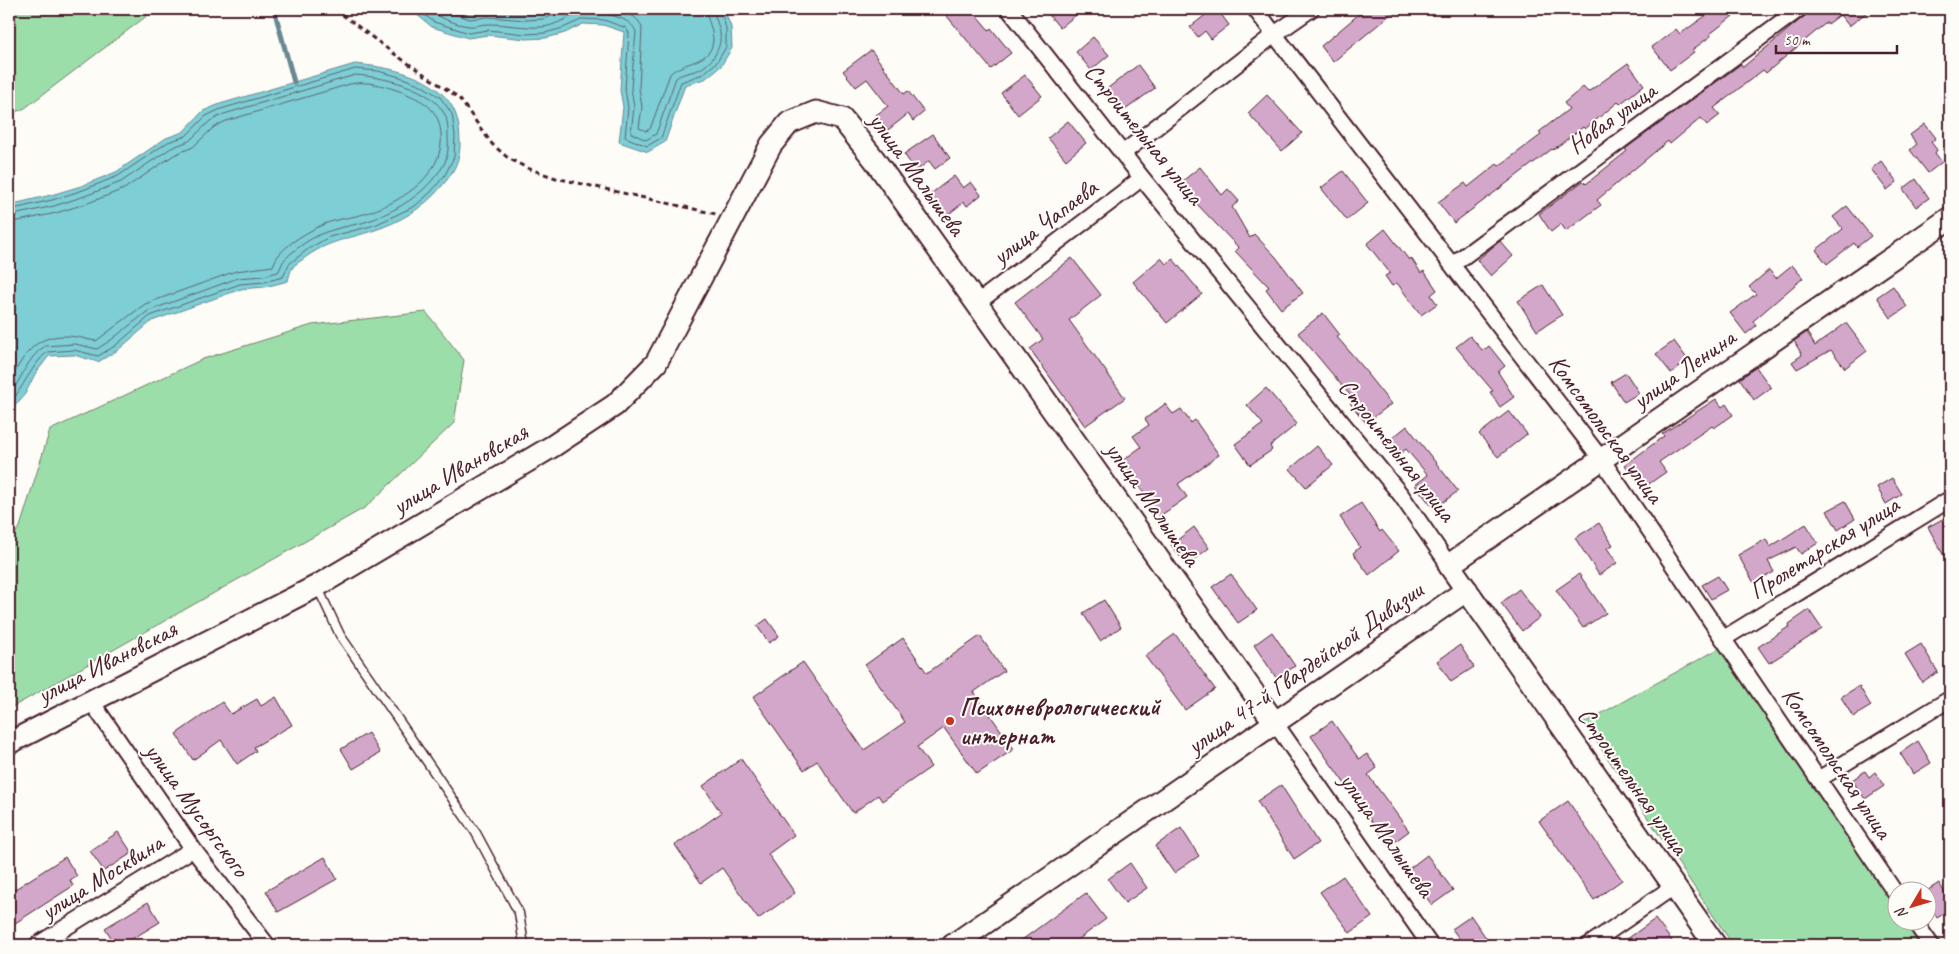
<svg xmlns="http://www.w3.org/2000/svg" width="1959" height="954" viewBox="0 0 1959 954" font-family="Caveat,sans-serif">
<rect width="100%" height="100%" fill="#fdfcf7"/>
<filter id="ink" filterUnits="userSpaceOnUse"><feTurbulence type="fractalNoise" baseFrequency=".02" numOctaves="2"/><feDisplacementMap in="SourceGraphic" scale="10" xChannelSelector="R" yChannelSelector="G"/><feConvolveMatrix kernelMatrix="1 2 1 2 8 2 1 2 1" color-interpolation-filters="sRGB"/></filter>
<g filter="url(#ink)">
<path fill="#9cdea9" stroke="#737e6a" d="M9,9H156L25,108L9,115Z
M426,312L464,360L454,423L366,507L9,709V542L20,527L50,430L203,359L312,325Z
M1720,648L1896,907V922H1906L1922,945H1733L1584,723Z"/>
<path fill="#7dced5" stroke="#698891" d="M410,9H724L731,27L732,48L721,66L705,79L685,85L665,142L648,152L619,142L623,107L620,90L624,32L603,25L583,24L565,33L546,38L526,39L488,35L468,38L432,27Z
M355,64C387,67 430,74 450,103C459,116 460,131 460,147C459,163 452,175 441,187C425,207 400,222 375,230C346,240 328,240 302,260C299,262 295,264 293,267C290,271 289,277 288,281L265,287L241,289L152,321L118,350L98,362L74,355L49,356L35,374L25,394L9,413V205L51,195L81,186L116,172L166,138L183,132L203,111L220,104Z"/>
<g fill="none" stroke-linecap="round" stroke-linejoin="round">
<path stroke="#5e656f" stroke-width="1" d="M417,9L434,22L469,33L488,30L526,34L545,33L563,28L583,19L604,20L626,28L629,33L625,89L628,108L625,137L647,146L661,138L681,82L703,74L717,62L726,47V28L720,9
M427,9C436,16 456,25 469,26C475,27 482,24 488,24C506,24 523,28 542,27C556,26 568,16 582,13C596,11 632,16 636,32L631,88L634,107L631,133L646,140L656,134L676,78C682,73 690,73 698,70C714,63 724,44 719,28C717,21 714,16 714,9
M439,9L470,19L488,17L527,20L543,19L572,9
M614,9C626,13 638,15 642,28L639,88L642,107L639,128L646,131L650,129L670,74C682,61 712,64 713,40C713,29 707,20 706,9
M9,210L52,200L83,190L118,176L168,142L186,136L206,116L221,109L355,69L378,71L400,77L421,85L440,97L452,114L455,135L454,157L445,175L431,192L415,206L375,225L329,237L308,249L289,264L283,277L264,282L240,284L150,316L115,346L98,356L74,350L47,352C31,366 23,388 9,405
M9,216L54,206L85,196L121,182L171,148L189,141L210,121L224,114L355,75C383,77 432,87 445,115C448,121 448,131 448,138C449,151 447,163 438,173C421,196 400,208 374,219C359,225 342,226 326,232C312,237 296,248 285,259C282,262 281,268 278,272L263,276L238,278L148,311L111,340L97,349L75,344L45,346C27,357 22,380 9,395
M9,223L56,213L88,203L124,189L174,155L193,147L214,127L226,121L350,84C366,80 386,86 402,92C424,101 438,108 441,133C445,174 404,200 370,212C354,218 337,218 322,225C307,232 288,243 278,256C276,259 274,263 273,266L236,271L145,304L96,341C89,340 83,338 77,337C37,331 25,352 9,383"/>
<path stroke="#698891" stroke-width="5" d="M274,9L294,82"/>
</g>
<path fill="#d3a7ca" stroke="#4a1f2b" d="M941,9H971L989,30L991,28L1011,53L991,69Z
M1044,9H1083L1060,28Z
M1213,9H1217L1229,25L1211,39L1205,31L1198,37L1190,27Z
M1365,9H1397L1333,62L1321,46Z
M1715,9H1742L1710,34L1711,36L1692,50L1694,52L1670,70L1652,47L1676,29L1680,34Z
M1813,9H1871L1849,26L1840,15L1828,24L1827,22L1766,73L1763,70L1714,108L1720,115L1707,125L1701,118L1670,144L1668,141L1597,200L1601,205L1566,231L1561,224L1551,232L1539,214L1583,181L1586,184L1627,151L1625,149L1741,64L1743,67Z
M1093,37L1109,55L1091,70L1076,52Z
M871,50L904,94L908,91L924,112L913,121L908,114L888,130L876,115L888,106L867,79L856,87L843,71Z
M1628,63L1644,85L1620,104L1618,102L1585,129L1583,127L1553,150L1552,149L1454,223L1438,202L1465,183L1468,187L1497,164L1499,166L1541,135L1539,132L1569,109L1564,103L1583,87L1588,92Z
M1138,65L1155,88L1125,110L1108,88Z
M1025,75L1042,96L1018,115L1001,93Z
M1267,95L1302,133L1282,151L1248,113Z
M1068,121L1086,143L1066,160L1048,138Z
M1925,124L1936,138L1931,142L1937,150L1935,153L1942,162L1928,173L1910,150L1917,144L1910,135Z
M933,134L950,158L935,169L929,161L916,171L904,154Z
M1881,161L1897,182L1887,190L1871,169Z
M1200,167L1222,195L1228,189L1239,201L1232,207L1250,238L1254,234L1276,257L1303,293L1281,309L1266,289L1269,287L1235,251L1239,248L1195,202L1180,183Z
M1343,171L1368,203L1347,220L1321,188Z
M954,176L963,188L971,182L981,195L967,206L964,202L945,217L928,196Z
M1916,179L1929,198L1916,207L1903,189Z
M1847,206L1871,236L1857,247L1854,243L1827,264L1816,250L1843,229L1833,217Z
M1385,229L1409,260L1411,258L1421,273L1424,271L1437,290L1431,295L1437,304L1421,315L1397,283L1392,286L1385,276L1390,273L1367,244Z
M1500,241L1513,256L1491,276L1477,260Z
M1072,258L1101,295L1069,320L1125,398L1085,426L1030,349L1043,339L1015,302Z
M1161,258L1166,264L1173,259L1202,294L1167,323L1133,282Z
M1792,265L1803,278L1753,321L1756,326L1746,334L1730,313L1756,294L1749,287L1769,270L1776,278Z
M1543,285L1562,315L1537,331L1518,301Z
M1893,286L1907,307L1891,318L1877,297Z
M1323,313L1340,335L1337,337L1368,373L1367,374L1391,404L1366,423L1350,403L1354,400L1298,333Z
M1846,323L1867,351L1845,368L1831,350L1797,369L1792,362L1802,355L1794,341L1807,332L1815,346Z
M1470,336L1483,351L1489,346L1505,366L1498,372L1514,397L1500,407L1490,392L1493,391L1456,347Z
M1674,341L1688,360L1671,373L1656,354Z
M1756,367L1771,388L1754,400L1740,379Z
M1626,373L1639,393L1624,402L1611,382Z
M1266,388L1297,424L1270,446L1272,450L1250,465L1235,444L1263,424L1247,405Z
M1716,399L1722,407L1726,404L1733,415L1714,428L1712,426L1659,462L1666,472L1643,488L1625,465L1664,436L1662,434Z
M1165,404L1173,414L1181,409L1191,423L1195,420L1219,455L1178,484L1187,497L1160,516L1122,461L1141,447L1133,436L1149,425L1145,419Z
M1509,411L1527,434L1498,457L1479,434Z
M1407,426L1458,491L1434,509L1415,485L1428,475L1406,449L1396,457L1385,444Z
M1317,446L1333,465L1306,487L1290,469Z
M1892,478L1902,494L1886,504L1877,487Z
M1845,501L1855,519L1838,530L1827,511Z
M1361,503L1380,532L1382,530L1399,551L1369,575L1353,553L1360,547L1340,517Z
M1946,517L1950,525V567L1928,527Z
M1599,523L1613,545L1607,548L1617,563L1599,575L1575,538Z
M1806,524L1818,543L1801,554L1796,547L1768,561L1774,572L1754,583L1738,555L1766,539L1770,547Z
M1194,527L1209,548L1187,565L1171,545Z
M1231,574L1257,610L1238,623L1212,587Z
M1579,574L1606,613L1583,628L1556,590Z
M1718,576L1727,590L1711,599L1702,585Z
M1519,589L1540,617L1522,631L1501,603Z
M1104,600L1121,627L1100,641L1083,613Z
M1809,610L1822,629L1769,663L1758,647L1790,626L1789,624Z
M767,619L779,636L769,643L757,626Z
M1272,632L1295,666L1277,679L1254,645Z
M1175,634L1215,689L1185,710L1145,656Z
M980,636L1004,671L974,692L1014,749L977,774L944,728L917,747L931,767L882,801L878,795L853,813L817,761L804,770L753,697L803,662L864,750L905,722L865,665L903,638L927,673Z
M1921,644L1938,672L1922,682L1905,654Z
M1460,645L1474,667L1451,682L1437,661Z
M1859,686L1871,706L1853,717L1841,697Z
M276,697L292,725L254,747L256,751L237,764L221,740L193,760L176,734L222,702L231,714L257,699L261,706Z
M1332,721L1359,759L1367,754L1377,768L1368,775L1409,831L1389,846L1311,736Z
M368,733L380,753L353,769L341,749Z
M1918,741L1931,763L1913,774L1900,753Z
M741,759L794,835L768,854L795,893L758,919L722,868L701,883L675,845L721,813L703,786Z
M1865,771L1869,777L1875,772L1884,786L1865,799L1852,780Z
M1281,785L1318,843L1294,859L1257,801Z
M1568,801L1622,880L1594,900L1539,821Z
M1181,828L1199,856L1174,873L1155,846Z
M118,832L132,853L104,871L90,851Z
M1427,855L1453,890L1432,905L1406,871Z
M65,857L77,876L70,880L73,886L9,927V893Z
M325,857L337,879L278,912L266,891Z
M1130,863L1147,888L1125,903L1108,879Z
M1343,876L1372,917L1350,933L1320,892Z
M1939,883L1950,901V910L1937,918L1926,900L1925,892Z
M1086,893L1106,919L1071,945H1015Z
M148,902L160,922L122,945H116L105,928Z
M1471,916L1491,945H1464L1452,929Z
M1655,919L1675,945H1619Z"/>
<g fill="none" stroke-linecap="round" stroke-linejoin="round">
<g stroke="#4a1f2b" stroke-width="11">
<path id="lane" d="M318,588L340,635L476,833L519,913L524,945"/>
</g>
<g stroke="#4a1f2b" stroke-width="19">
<path id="street" d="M1009,9L1142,178L1401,495L1449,565
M1255,9L1602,460L1896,894
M1123,153L1275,34L1311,9
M1452,265L1799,9
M977,303L1142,178
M1723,639L1950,499
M91,701L193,849L267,945
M1275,723L1430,945
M1819,779L1950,699
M1915,922L1931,945
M37,945L193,849
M1589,945L1673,887"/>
</g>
<g stroke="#4a1f2b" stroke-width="25">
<path id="secondary" d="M9,743L317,586L553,446L615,405L656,363L771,145L789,123L816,112L842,119L874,159L1275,723
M953,945L1467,590
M1715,945L1449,565L1950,218"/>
</g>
<path stroke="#4a1f2b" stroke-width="3" stroke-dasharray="5 4" stroke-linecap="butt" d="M335,9L393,53L459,98L492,144L508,158L527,168L556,178L716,214"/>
<use href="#lane" stroke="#fdfcf7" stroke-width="8"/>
<use href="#street" stroke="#fdfcf7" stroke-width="15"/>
<use href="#secondary" stroke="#fdfcf7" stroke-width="21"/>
</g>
</g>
<circle fill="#c8321e" stroke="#fdfcf7" stroke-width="2" cx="950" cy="721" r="5"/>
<g text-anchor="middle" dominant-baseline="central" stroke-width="4" stroke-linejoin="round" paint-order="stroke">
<g font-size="25" fill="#4a1f2b" stroke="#fdfcf7">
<text transform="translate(1612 118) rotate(-36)">Новая улица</text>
<text transform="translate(1144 134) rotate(51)">Строительная улица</text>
<text transform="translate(917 174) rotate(54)">улица Малышева</text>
<text transform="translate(1045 222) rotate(-37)">улица Чапаева</text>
<text transform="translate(1684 369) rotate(-35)">улица Ленина</text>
<text transform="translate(1606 429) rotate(54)">Комсомольская улица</text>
<text transform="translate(1397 450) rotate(52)">Строительная улица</text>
<text transform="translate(460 469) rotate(-31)">улица Ивановская</text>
<text transform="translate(1153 504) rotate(55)">улица Малышева</text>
<text transform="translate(1824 548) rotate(-32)">Пролетарская улица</text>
<text transform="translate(107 662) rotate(-27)">улица Ивановская</text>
<text transform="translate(1305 668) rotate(-35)">улица 47-й Гвардейской Дивизии</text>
<text transform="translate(1837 763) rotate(56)">Комсомольская улица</text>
<text transform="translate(1633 781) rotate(55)">Строительная улица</text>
<text transform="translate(197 810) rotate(54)">улица Мусоргского</text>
<text transform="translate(1387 835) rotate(55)">улица Малышева</text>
<text transform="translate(102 877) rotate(-32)">улица Москвина</text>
</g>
<g font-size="25" font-weight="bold" fill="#4a1f2b" stroke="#fdfcf7" text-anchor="start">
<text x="960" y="707">Психоневрологический<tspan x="960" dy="29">интернат</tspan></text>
</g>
</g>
<rect width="1959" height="954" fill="none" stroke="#fdfcf7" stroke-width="30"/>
<rect x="15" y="15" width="1929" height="924" fill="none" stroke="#4a1f2b" stroke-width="2" filter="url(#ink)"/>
<g transform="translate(1912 906) rotate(232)"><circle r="24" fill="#fdfcf7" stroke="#b5a4a5"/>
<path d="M0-4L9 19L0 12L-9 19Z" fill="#c8321e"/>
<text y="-8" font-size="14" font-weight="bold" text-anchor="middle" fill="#4a1f2b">N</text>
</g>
<path d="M1776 45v8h121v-8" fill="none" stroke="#4a1f2b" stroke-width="2.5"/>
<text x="1784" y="45" font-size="15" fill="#4a1f2b" stroke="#fdfcf7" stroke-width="4" paint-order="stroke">50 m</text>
</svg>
